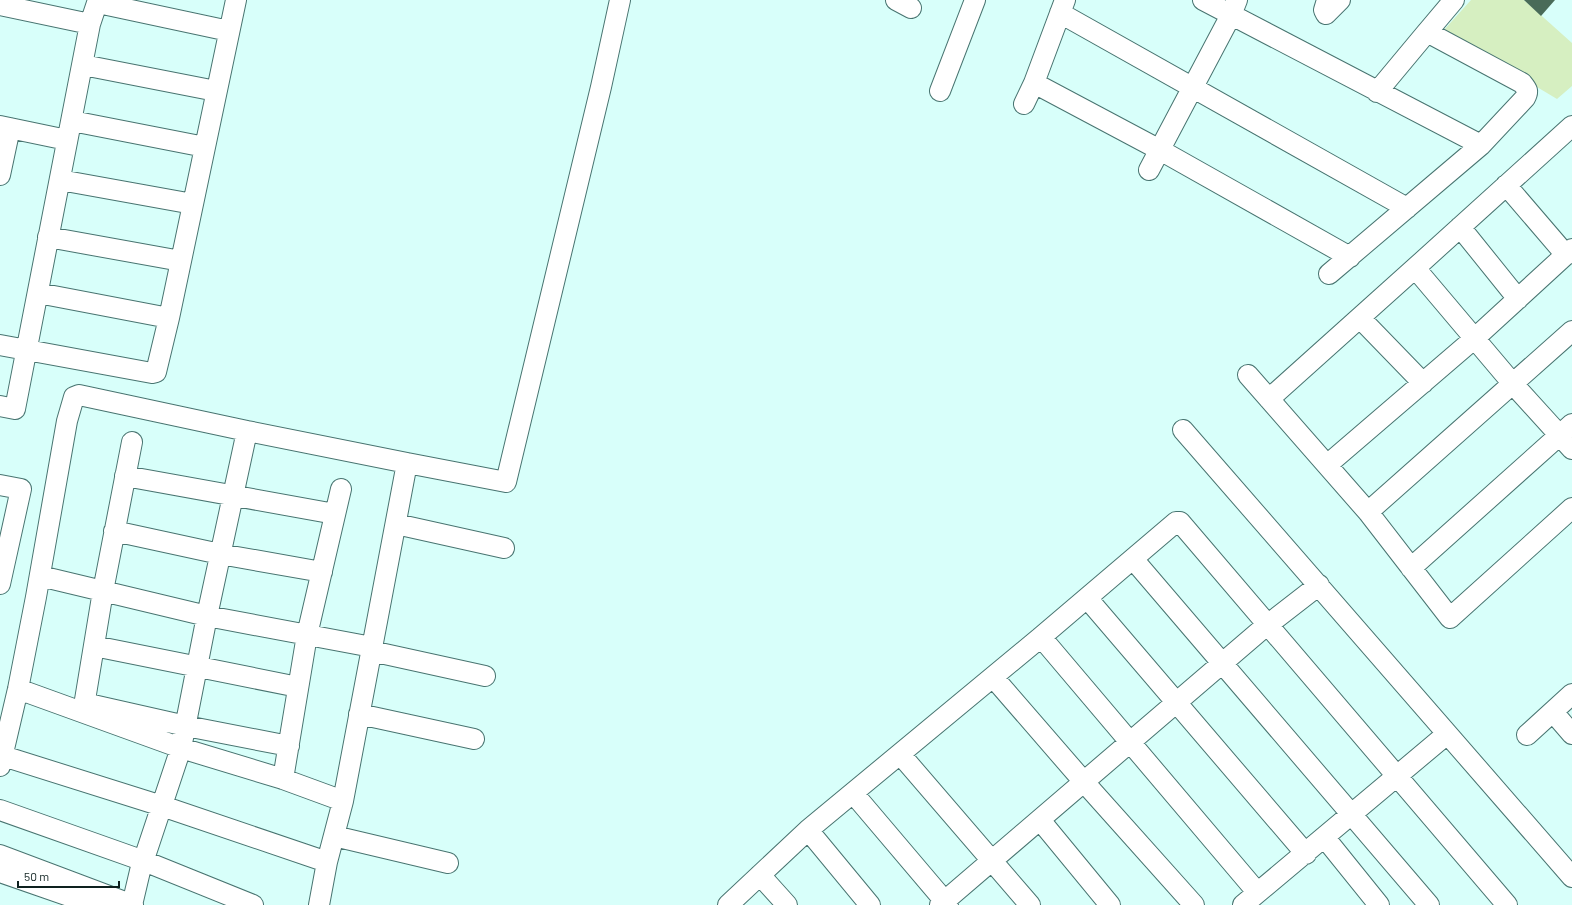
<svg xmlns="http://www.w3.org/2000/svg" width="1572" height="905" viewBox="0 0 1572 905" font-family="Barlow,sans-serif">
<rect width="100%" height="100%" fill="#d8fffa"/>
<path fill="#d6efc1" d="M1471,0H1524L1572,43V86L1557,99L1443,31Z"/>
<path fill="#496b58" d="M1524,0H1555L1541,16Z"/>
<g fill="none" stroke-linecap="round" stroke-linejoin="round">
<g stroke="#487470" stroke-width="22">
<path id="minor" d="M896,0L911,8
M1203,0L1481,145
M1327,0L1324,10L1326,14L1340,0
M98,3L229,31
M0,5L90,24
M1060,13L1407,208
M83,65L216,91
M1034,83L1160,150L1350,257
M940,91L975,0
M1377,92L1427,32
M1024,104L1034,83L1065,0
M72,121L205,147
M0,126L67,140
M1572,126L1415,268L1513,384L1572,449
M1149,170L1231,15L1237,0
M0,175L10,128
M60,180L193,204
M1506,185L1566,255
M1460,227L1518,299
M48,237L181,261
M1329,274L1481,145L1525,98C1529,91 1527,89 1522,83L1427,32L1454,0
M38,293L169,318
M1360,318L1423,383
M0,345L152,373L156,372L169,318L236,0
M1248,375L1368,512L1450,618L1572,508
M1269,399L1415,268
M0,406L15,409L90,24L98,0
M1183,430L1572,877
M407,463L506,482L601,87L620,0
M1327,465L1475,338L1572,249
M125,476L335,514
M0,485L21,489L0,584
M1368,512L1572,331
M396,524L504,548
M114,531L220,554L322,572
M1133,559L1429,905
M1411,568L1572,424
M40,576L207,616L372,647
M1087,598L1306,854
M1041,637L1257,892
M94,646L298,687
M371,651L485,676
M993,677L1084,782L1194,905
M18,689L181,748L283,779L343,801
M93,705L186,726L289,746
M83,712L103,591L132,442
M1553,712L1572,734
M359,714L474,739
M1527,735L1572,694
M900,754L1030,905
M3,756L162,806L327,862
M0,766L18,689L36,597L67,421L74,397L79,395L247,431L407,463L343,801L327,862L319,905
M283,779L307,635L341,489
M853,793L948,905
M0,810L144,861L253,905
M1040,820L1110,905
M808,830L870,905
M334,836L448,863
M1325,838L1379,905
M0,855L133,905
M0,872L95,905
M760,875L787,905
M132,905L140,871L181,748L207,616L247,431
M728,905L808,830L1041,637L1176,522H1180L1507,905
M940,905L1261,630L1319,585
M1243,905L1447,734"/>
</g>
<use href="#minor" stroke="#fff" stroke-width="20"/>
</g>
<path d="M18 881v6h101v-6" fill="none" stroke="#0e211f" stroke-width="2"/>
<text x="24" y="881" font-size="12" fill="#0e211f" stroke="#ffffff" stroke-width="3" paint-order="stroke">50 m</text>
</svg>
